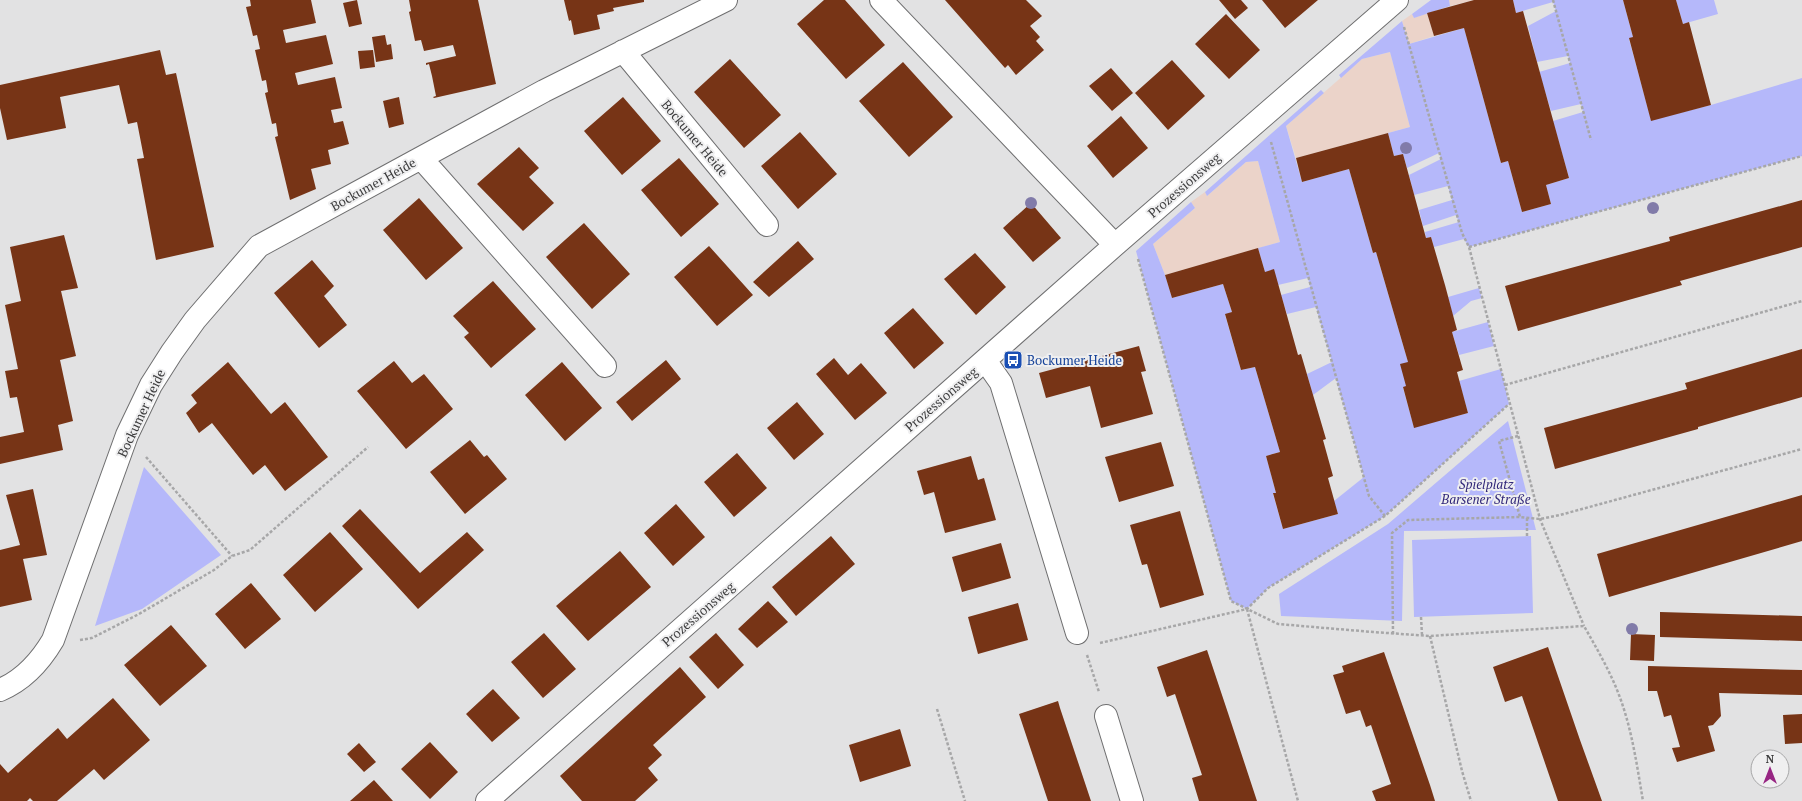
<svg xmlns="http://www.w3.org/2000/svg" width="1802" height="801" viewBox="0 0 1802 801" font-family="'PT Serif',serif">
<rect width="100%" height="100%" fill="#e2e2e3"/>
<path fill="#ebd3c9" d="M1449,0H1474L1450,6Z
M1427,13L1434,36L1409,44L1402,21L1412,14L1414,18Z
M1390,52L1410,127L1296,158L1286,126L1362,59Z
M1258,161L1280,242L1165,275L1153,244L1195,208L1191,202L1205,192L1207,196L1246,162Z"/>
<path fill="#b5b8fa" d="M1431,0H1449L1450,6L1414,18L1412,14Z
M1513,0H1623L1633,37L1629,39L1651,120L1711,105L1802,78V156L1469,247L1464,239L1434,247L1431,237L1426,238L1425,232L1459,222L1456,215L1423,226L1419,210L1452,200L1448,186L1414,195L1409,175L1441,159L1439,153L1407,168L1403,154L1394,156L1388,133L1410,127L1390,52L1362,59L1341,78L1339,75L1402,21L1409,44L1464,28L1501,163L1508,161L1522,212L1551,204L1546,185L1569,178L1553,121L1583,112L1581,104L1551,111L1539,72L1570,63L1568,56L1537,62L1528,26L1556,11L1553,2L1516,13Z
M1676,0H1714L1718,14L1683,24Z
M1321,90L1324,93L1286,126L1302,182L1349,169L1373,253L1376,252L1408,362L1406,386L1403,388L1414,427L1468,413L1459,381L1501,369L1509,404L1385,516L1268,588L1247,609L1231,601L1136,251L1191,202L1195,208L1153,244L1165,275L1172,298L1223,284L1232,312L1225,315L1241,370L1255,367L1280,452L1266,456L1276,493L1273,494L1283,529L1338,514L1334,501L1364,477L1336,378L1313,395L1307,374L1332,362L1316,307L1287,314L1281,295L1310,287L1308,278L1278,285L1265,272L1258,248L1280,242L1258,161L1246,162L1207,196L1205,192Z
M1479,288L1482,298L1471,301L1453,316L1448,297Z
M1488,322L1494,346L1459,355L1452,332Z
M1508,421L1536,530L1404,531L1402,621L1281,616L1279,594L1388,524Z
M144,467L221,555L142,609L95,626Z
M1531,536L1533,613L1414,617L1412,540Z"/>
<path fill="#773416" d="M250,0H311L316,23L283,30L286,43L326,35L333,64L295,73L298,85L335,77L342,108L331,110L334,123L343,121L349,144L328,150L331,164L311,169L316,189L290,200L275,137L278,136L276,123L272,124L265,93L268,92L266,80L262,81L255,50L260,49L257,35L253,36L246,7L251,6Z
M357,0L362,24L349,27L343,3Z
M409,0H478L496,84L434,98L433,97L436,96L432,76L429,64L426,65V63L456,56L453,45L424,51L421,40L415,41L409,12L411,11Z
M564,0H644V2L613,8L614,11L597,15L600,29L574,35L571,20L569,21Z
M824,0H845L885,45L846,79L797,24Z
M945,0H1026L1042,16L1030,26L1040,37L1036,41L1044,50L1016,75L1008,65L1005,68Z
M1219,0H1241L1248,8L1235,19Z
M1262,0H1318L1285,28Z
M1474,0H1513L1516,13L1523,11L1569,178L1546,185L1551,204L1522,212L1508,161L1501,163L1464,28L1434,36L1427,13Z
M1623,0H1676L1683,24L1689,22L1711,105L1651,121L1629,38L1633,37Z
M1226,14L1260,50L1229,79L1195,44Z
M385,35L387,45L391,44L393,59L376,62L372,37Z
M160,50L166,75L176,73L214,247L156,260L137,159L144,158L137,122L128,124L119,85L60,97L66,128L7,140L0,108V85Z
M373,50L375,67L360,69L358,51Z
M730,59L781,115L744,148L694,92Z
M1172,60L1205,96L1168,130L1135,93Z
M903,62L953,117L909,157L859,101Z
M1111,68L1133,93L1112,111L1089,86Z
M399,97L404,124L389,128L383,101Z
M623,97L661,141L622,175L584,131Z
M1121,116L1148,148L1113,178L1087,146Z
M800,132L837,174L798,209L761,166Z
M1388,133L1394,156L1403,154L1426,238L1431,237L1445,285L1457,330L1452,332L1463,370L1457,372L1468,413L1414,428L1403,387L1406,386L1400,364L1408,362L1376,252L1373,253L1349,169L1302,182L1296,158Z
M519,147L539,168L529,177L554,203L523,231L477,184Z
M679,158L719,204L681,237L641,190Z
M419,198L463,248L426,280L383,230Z
M1802,200V247L1680,281L1682,285L1518,331L1505,286L1670,241L1669,237Z
M1031,203L1061,238L1033,262L1003,228Z
M584,223L630,274L592,309L546,257Z
M64,235L78,288L61,291L76,356L60,360L73,421L58,425L63,450L0,464V437L24,432L17,397L10,398L5,371L18,369L5,305L21,301L10,247Z
M798,241L814,259L769,297L753,282Z
M709,246L753,295L717,326L674,277Z
M1258,248L1265,272L1274,269L1298,355L1301,354L1326,439L1323,440L1333,476L1328,478L1338,514L1283,529L1273,493H1276L1266,456L1280,452L1255,367L1241,370L1225,314L1232,312L1223,284L1172,298L1165,275Z
M975,253L1006,287L976,315L944,279Z
M312,260L334,286L324,296L347,325L319,348L274,293Z
M493,281L536,329L491,368L464,337L469,333L453,316Z
M913,308L944,343L914,369L884,333Z
M1139,346L1146,371L1141,372L1153,414L1101,428L1090,386L1046,398L1039,373Z
M1802,349V397L1698,427V429L1555,469L1544,428L1687,389L1685,383Z
M834,358L848,375L861,363L887,393L855,420L816,374Z
M666,360L681,379L632,421L616,402Z
M394,361L412,383L424,374L453,409L406,449L357,391Z
M228,362L271,414L285,402L328,457L285,491L265,465L253,475L212,423L199,433L186,413L197,403L191,395Z
M562,362L602,408L565,441L525,395Z
M797,402L824,434L794,460L767,428Z
M470,440L484,457L487,455L507,479L465,514L430,472Z
M1161,442L1174,486L1119,502L1105,457Z
M737,453L767,488L734,517L704,482Z
M971,456L978,480L984,478L996,520L945,533L934,492L924,495L917,471Z
M33,489L47,555L23,559L32,600L0,607V550L20,545L6,495Z
M1802,495V541L1609,597L1597,554Z
M676,504L705,537L673,566L644,533Z
M360,509L420,573L467,532L484,550L418,609L342,526Z
M1180,511L1204,595L1160,608L1147,564L1142,565L1130,525Z
M330,532L363,569L315,612L283,575Z
M831,536L855,564L796,616L772,587Z
M1001,543L1011,578L962,592L952,557Z
M620,551L651,587L588,641L556,606Z
M251,583L281,619L245,649L215,614Z
M768,601L788,622L757,648L738,629Z
M1018,603L1028,640L978,654L968,617Z
M1660,612L1802,616V641L1660,637Z
M171,625L207,666L160,706L124,665Z
M544,633L576,669L543,698L511,662Z
M716,633L744,665L718,689L689,657Z
M1631,634L1655,635L1654,661L1630,660Z
M1548,647L1580,740L1602,801H1558L1522,696L1505,702L1493,667Z
M1207,650L1228,713L1257,801H1199L1192,778L1202,775L1175,694L1167,697L1157,667Z
M1384,652L1430,785L1435,801H1376L1372,791L1391,784L1371,725L1366,727L1360,710L1346,714L1333,675L1344,672L1342,666Z
M1648,666L1802,670V695L1719,693L1721,716L1713,725L1708,726L1715,751L1677,762L1672,748L1680,747L1671,715L1664,717L1657,691H1648Z
M680,667L706,697L653,745L662,755L648,768L658,780L635,801H582L560,776Z
M493,689L520,718L492,742L466,714Z
M113,698L150,740L104,780L94,769L57,801H33L30,798L27,801H0V764L8,773L58,728L67,739Z
M1058,701L1060,708L1091,801H1048L1019,714Z
M1802,714V743L1785,744L1783,715Z
M900,729L911,766L860,782L849,745Z
M430,742L458,772L430,799L401,769Z
M359,743L376,762L364,772L347,754Z
M374,780L393,801H350Z"/>
<g fill="none" stroke-linecap="round" stroke-linejoin="round">
<g stroke="#6f6f70" stroke-width="24">
<path id="minor" d="M881,0L1115,245
M623,51L767,225
M421,158L605,366
M985,360L1001,383L1077,633
M0,690C24,680 40,662 53,640L127,435L151,385L172,352L195,320L259,246L544,91L726,0
M1106,716L1132,801
M487,801L1115,245L1397,0"/>
</g>
<path stroke="#a7a7a8" stroke-width="2.5" stroke-dasharray="3 2" stroke-linecap="butt" d="M1553,0L1591,140
M1404,27L1462,233L1469,247L1540,519L1584,626
M1271,142L1369,496L1385,516
M1469,247L1802,156
M1138,259L1231,601L1278,624L1373,632L1430,636L1584,626C1597,649 1610,671 1619,695C1632,729 1637,766 1643,801
M1505,385L1802,301
M1518,436L1499,441L1520,517
M146,457L232,556
M1527,518V536
M1247,609L1298,801
M1421,617L1422,635
M1393,634L1392,533L1408,520L1520,517L1540,519L1560,515L1802,449
M1430,636L1462,771L1471,801
M80,640L92,638L139,614L214,570L232,556L250,550L368,447
M1100,643L1247,609L1268,588L1385,516L1509,404
M1087,655L1099,692
M937,709L965,801"/>
<use href="#minor" stroke="#fff" stroke-width="22"/>
</g>
<g fill="#817ba9">
<circle cx="1406" cy="148" r="6"/>
<circle cx="1031" cy="203" r="6"/>
<circle cx="1653" cy="208" r="6"/>
<circle cx="1632" cy="629" r="6"/>
</g>
<defs>
<g id="bus-square" transform="scale(1)"><rect x="-9" y="-9" width="18" height="18" rx="4" fill="#1a4fb4" stroke="#efeff0"/><path d="M-5-6H5V4H4V6H2V4H-2V6H-4V4H-5ZM-3.5-4V0h7V-4ZM-3.5 1.2v1.5H-2V1.2ZM2 1.2v1.5H3.5V1.2Z" fill="#fff"/></g>
</defs>
<g fill-rule="evenodd">
<use href="#bus-square" x="1013" y="360"/>
</g>
<g text-anchor="middle" dominant-baseline="central" stroke-width="4" stroke-linejoin="round" paint-order="stroke">
<g font-size="13" fill="#3b3b3c" stroke="#efeff0">
<text transform="translate(695 138) rotate(50)">Bockumer Heide</text>
<text transform="translate(373 184) rotate(-29)">Bockumer Heide</text>
<text transform="translate(1184 185) rotate(-41)">Prozessionsweg</text>
<text transform="translate(941 399) rotate(-41)">Prozessionsweg</text>
<text transform="translate(141 413) rotate(-65)">Bockumer Heide</text>
<text transform="translate(698 614) rotate(-41)">Prozessionsweg</text>
</g>
<g font-size="13" fill="#164399" stroke="#efeff0" text-anchor="start">
<text x="1027" y="360">Bockumer Heide</text>
</g>
<g font-size="13" font-style="italic" fill="#312779" stroke="#efeff0">
<text x="1486" y="484">Spielplatz<tspan x="1486" dy="15">Barsener Straße</tspan></text>
</g>
</g>
<g transform="translate(1770 769)"><circle r="19" fill="#efeff0" stroke="#a7a7a8"/>
<path d="M0-3L7 15L0 10L-7 15Z" fill="#972583"/>
<text y="-6" font-size="11" font-weight="bold" text-anchor="middle" fill="#3b3b3c">N</text>
</g>
</svg>
